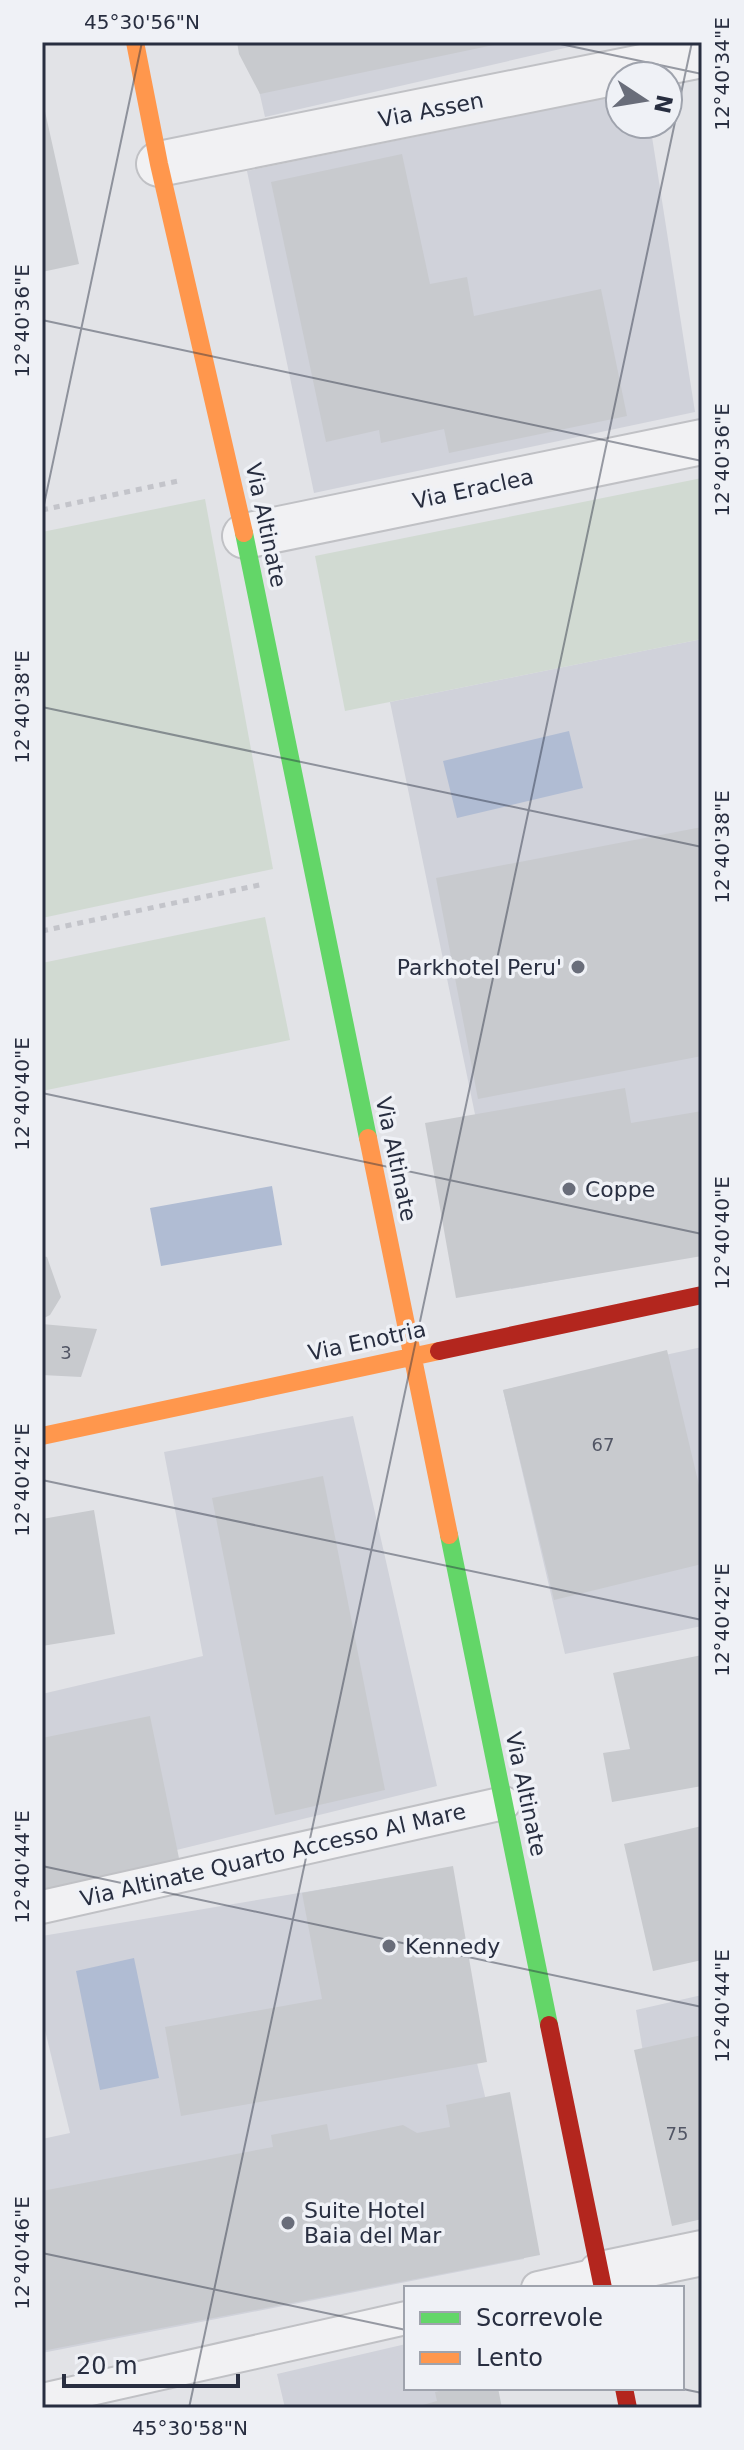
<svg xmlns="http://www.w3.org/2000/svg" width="744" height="2450" viewBox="0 0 744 2450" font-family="'DejaVu Sans',sans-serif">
<rect width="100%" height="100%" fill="#e2e3e7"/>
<path fill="#d0d2da" d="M248,42H591L265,117Z
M620,95V124H650L695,412L314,493L247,171Z
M702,639V1254L511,1289L390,702Z
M702,1347V1626L565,1654L503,1390Z
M353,1416L437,1786L42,1883V1694L203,1656L164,1452Z
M431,1871L524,2259L42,2353V2139L70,2133L42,2018V1936Z
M702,1995V2209L670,2216L636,2010Z
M406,2344V2388H473L477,2408H285L277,2374Z"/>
<path fill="#d1dad2" d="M702,478V639L345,711L315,556Z
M205,499L273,869L42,918V532Z
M265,917L290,1040L42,1091V963Z"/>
<path fill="#b0bcd3" d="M569,731L583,788L457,818L443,761Z
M272,1186L282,1245L161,1266L150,1208Z
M134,1958L159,2078L100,2090L76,1971Z"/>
<path fill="#c8cace" d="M237,42H503V43L260,94L239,54Z
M42,98L79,264L42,272Z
M402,154L430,284L467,277L474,316L601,289L627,416L449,453L444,429L381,443L379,430L326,442L271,182Z
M702,827V1056L478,1099L436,878Z
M625,1088L631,1123L702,1111V1256L456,1298L425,1123Z
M42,1256L47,1257L61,1297L50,1315L42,1319Z
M42,1324L97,1329L81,1377L42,1375Z
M667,1350L702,1498V1564L554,1600L503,1390Z
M323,1476L385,1790L275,1815L212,1498Z
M94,1510L115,1634L42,1646V1519Z
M702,1655V1786L612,1802L603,1753L630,1749L613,1673Z
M150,1716L181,1868L42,1896V1738Z
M702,1826V1960L653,1971L624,1844Z
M453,1866L487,2062L181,2116L165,2027L322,1999L302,1893Z
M702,2035V2219L672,2226L634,2050Z
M510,2092L540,2255L42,2351V2191L273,2147L271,2135L327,2124L330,2140L403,2125L417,2133L450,2127L446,2105Z
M453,2388H498L502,2408H412L437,2401L435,2392Z"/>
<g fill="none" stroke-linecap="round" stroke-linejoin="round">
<g stroke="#c0c1c5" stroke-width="36">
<path id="lane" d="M42,1907L504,1803
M538,2288L601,2274
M42,2400L406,2318"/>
</g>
<g stroke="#c0c1c5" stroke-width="48">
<path id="street" d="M159,164L702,55
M245,536L702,442
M601,2274L702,2253"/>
</g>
<path stroke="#c3c4ca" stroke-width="5" stroke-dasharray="6 6" stroke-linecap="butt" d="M42,510L178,481
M42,931L264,884"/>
<use href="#lane" stroke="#f1f1f3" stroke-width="32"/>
<use href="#street" stroke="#f1f1f3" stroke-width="44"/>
<path stroke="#63d668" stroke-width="18" d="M244,533L368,1138
M449,1535L549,2025"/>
<path stroke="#ff974d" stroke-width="18" d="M135,42L159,164L244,533
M368,1138L449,1535
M42,1436L439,1351"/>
<path stroke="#b3261e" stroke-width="18" d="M439,1351L702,1295
M549,2025L603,2288
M624,2388L628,2408"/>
</g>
<path fill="none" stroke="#282e40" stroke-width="2" stroke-opacity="0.45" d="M551,42L702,74M42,320L702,461M42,514L142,42M42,707L702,847M42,1093L702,1234M42,1480L702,1620M42,1866L702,2007M42,2253L406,2330M678,2388L702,2393M189,2408L692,42"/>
<g fill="#696d7a" stroke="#eff1f6" stroke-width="3">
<circle cx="578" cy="967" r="8"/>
<circle cx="569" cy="1189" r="8"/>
<circle cx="389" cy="1946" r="8"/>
<circle cx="288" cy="2223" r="8"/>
</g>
<g text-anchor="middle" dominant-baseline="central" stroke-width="7" stroke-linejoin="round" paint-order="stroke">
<g font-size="18" fill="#525665">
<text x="66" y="1352">3</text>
<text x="603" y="1444">67</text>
<text x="677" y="2133">75</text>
</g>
<g font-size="22" fill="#282e40" stroke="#eff1f6">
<text transform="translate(431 110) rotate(-11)">Via Assen</text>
<text transform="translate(473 489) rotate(-12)">Via Eraclea</text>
<text transform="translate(266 525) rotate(78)">Via Altinate</text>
<text transform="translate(396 1159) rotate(78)">Via Altinate</text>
<text transform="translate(367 1341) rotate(-12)">Via Enotria</text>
<text transform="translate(526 1794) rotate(78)">Via Altinate</text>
<text transform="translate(273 1855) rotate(-13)">Via Altinate Quarto Accesso Al Mare</text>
</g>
<g font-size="22" fill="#282e40" stroke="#eff1f6" text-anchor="start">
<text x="562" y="967" text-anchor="end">Parkhotel Peru'</text>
<text x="585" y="1189">Coppe</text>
<text x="405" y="1946">Kennedy</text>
<text x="304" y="2210">Suite Hotel<tspan x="304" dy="25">Baia del Mar</tspan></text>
</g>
</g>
<rect width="744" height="2450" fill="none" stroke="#eff1f6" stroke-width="88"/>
<rect x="404" y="2286" width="280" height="104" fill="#eff1f6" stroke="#9fa3ad" stroke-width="2"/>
<rect x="420" y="2312" width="40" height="12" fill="#63d668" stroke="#9fa3ad" stroke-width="2"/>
<text x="476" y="2326" font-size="24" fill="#282e40">Scorrevole</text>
<rect x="420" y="2352" width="40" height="12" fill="#ff974d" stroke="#9fa3ad" stroke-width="2"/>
<text x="476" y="2366" font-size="24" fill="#282e40">Lento</text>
<g transform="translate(644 100) rotate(102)"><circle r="38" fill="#eff1f6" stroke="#9fa3ad" stroke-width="2"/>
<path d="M0-6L14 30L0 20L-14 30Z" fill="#696d7a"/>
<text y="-12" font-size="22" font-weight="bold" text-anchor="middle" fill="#282e40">N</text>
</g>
<path d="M64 2374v12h174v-12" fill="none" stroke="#282e40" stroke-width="4"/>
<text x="76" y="2374" font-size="24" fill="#282e40" stroke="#eff1f6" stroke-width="6" paint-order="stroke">20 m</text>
<rect x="44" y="44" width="656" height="2362" fill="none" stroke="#282e40" stroke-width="3"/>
<g font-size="20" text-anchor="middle" fill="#282e40">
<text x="142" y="29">45°30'56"N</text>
<text transform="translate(722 74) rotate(-90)" y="7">12°40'34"E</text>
<text transform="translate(22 321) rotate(-90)" y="7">12°40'36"E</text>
<text transform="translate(722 460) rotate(-90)" y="7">12°40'36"E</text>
<text transform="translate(22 707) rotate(-90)" y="7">12°40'38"E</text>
<text transform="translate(722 847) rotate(-90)" y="7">12°40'38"E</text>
<text transform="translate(22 1094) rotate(-90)" y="7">12°40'40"E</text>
<text transform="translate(722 1233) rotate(-90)" y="7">12°40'40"E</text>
<text transform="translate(22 1480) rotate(-90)" y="7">12°40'42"E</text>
<text transform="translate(722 1620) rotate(-90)" y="7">12°40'42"E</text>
<text transform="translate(22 1867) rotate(-90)" y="7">12°40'44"E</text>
<text transform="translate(722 2006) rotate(-90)" y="7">12°40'44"E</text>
<text transform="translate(22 2253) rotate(-90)" y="7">12°40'46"E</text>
<text x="190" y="2435">45°30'58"N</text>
</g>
</svg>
